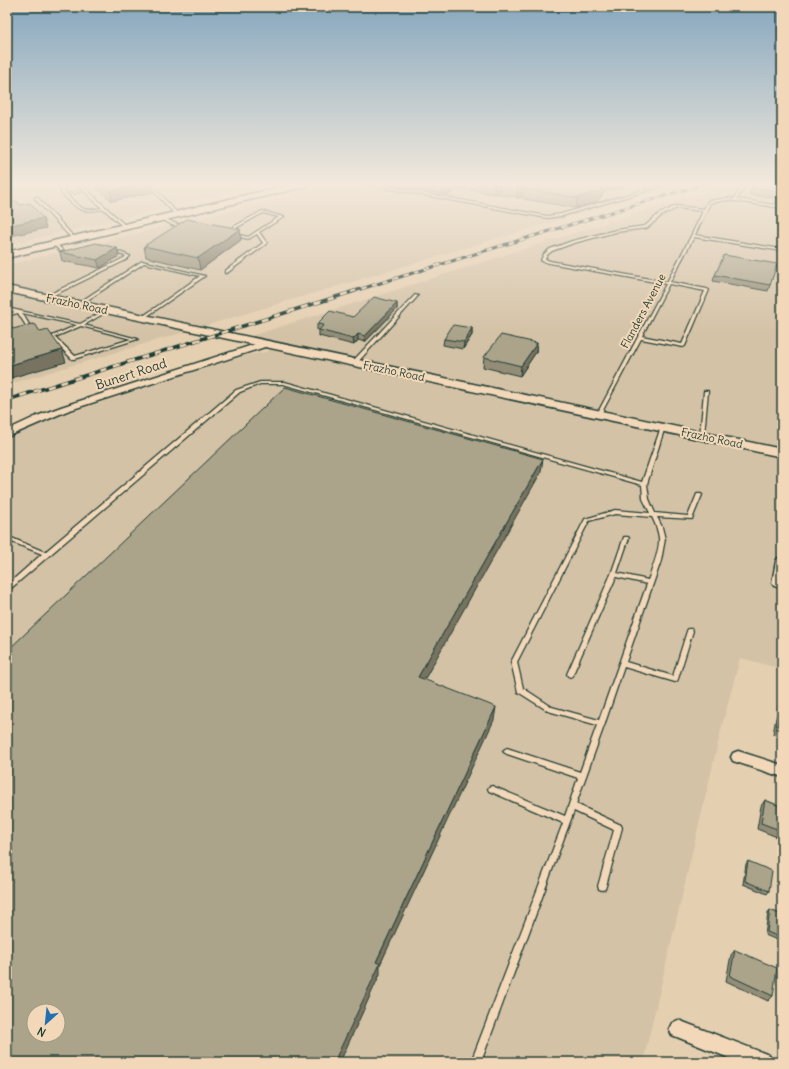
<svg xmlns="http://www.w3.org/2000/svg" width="789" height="1069" viewBox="0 0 789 1069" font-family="Delius,sans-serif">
<rect width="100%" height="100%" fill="#e5cfb1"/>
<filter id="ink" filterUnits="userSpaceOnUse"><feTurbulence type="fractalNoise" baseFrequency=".025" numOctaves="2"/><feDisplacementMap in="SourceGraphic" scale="8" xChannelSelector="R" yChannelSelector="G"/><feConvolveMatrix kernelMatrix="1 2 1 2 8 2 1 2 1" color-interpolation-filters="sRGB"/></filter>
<g filter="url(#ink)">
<path fill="#d4c2a6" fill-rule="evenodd" d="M7,184H266L7,245Z
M341,184H679L7,385V265Z
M729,184H782V669L740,658L722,726L643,1062H7V439L36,425L62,415L246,355L267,352L278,342L251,336ZM34,1011H58V1035H34Z"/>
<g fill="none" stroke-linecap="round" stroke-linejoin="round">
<g stroke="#1f3d34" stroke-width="2.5">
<path id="lane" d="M57,184H61L65,188L64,192L66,194L83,190L78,184H81L86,189L127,227L124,228L104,209C79,214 78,209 61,193L62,189ZM84,191L102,208C82,212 81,209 67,195Z
M148,184H151L178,214V216H176Z
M271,184H275L283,189L280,190Z
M368,184H373L547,216L561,214L664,184H669L562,216L547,218L369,185Z
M743,184H746L737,199L775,205L780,191L782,190V195L778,205L782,206V208L728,200L710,203L695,235L782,249V251L694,237L670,282L707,289L709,290L685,346L683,347L641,339L601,414V415H597V414L666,284L549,263L542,261L541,260L544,254L550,249L572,241L616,230L645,226L659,214L676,206L704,209L708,201L728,198L734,199ZM677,208L703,211L691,236L667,282L550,261L545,259L547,255L552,251L574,243L616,232L647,228L661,216ZM669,284L705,291L682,344L642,336Z
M35,197H37L75,238V240H73L35,199Z
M262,211L284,217L259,232L267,243L266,244L227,273H225V271L263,243L257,234L248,239L233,235V233L248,237L279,217L263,213L229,232L226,231Z
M161,217H163L174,223L186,226L184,227L172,225L161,219Z
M54,243H56L63,251L71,253C63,256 59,250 54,245Z
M112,250H114L130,256L126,260L48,298H46V296L124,258L126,256L112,252Z
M142,261L205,276L143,319H142V317L200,276L144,263L80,305L77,304Z
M415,295L418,296L356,364H352V362Z
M7,308L80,324L107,309L109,310L108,311L84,325L138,339L74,359H72L50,337L77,325L22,313L33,331L31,332H30L18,313L7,316V314L15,312L7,310ZM81,326L131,339L75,356L55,337Z
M260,382H285L642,482L661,427L663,426H665V427L647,484L649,499L655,513L688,516L697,494H701L702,495L692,519L657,517L662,527L665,539L661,561L626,662L673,676L687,631L688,629H692L693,631L678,679L677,681L675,682L624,667L605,723V724L604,726L576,804L621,825L622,828L606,886L605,889L602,890L599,889L598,886L614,830L574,811L481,1062H471L563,823L489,791L488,789L489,787L492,786L565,816L578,778L507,754L505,753L503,751L505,749L507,748L580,772L597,725L548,711L518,692L511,662L585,519L615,510L650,513L643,499L642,485L283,384H260L240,392L9,590H7V585L42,554L7,540V536L45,552L236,390ZM615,514L652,517C655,523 658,530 659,538C660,548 652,570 648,580L617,573L629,538L628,537H624L611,574L567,674L568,676L570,677L572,676L573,674L616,577L647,584L599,720L552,707L523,688L517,662L589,521Z
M704,391H708V392L704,436L702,437L700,436Z"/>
</g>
<g stroke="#1f3d34" stroke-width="3">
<path id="street" d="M262,342H265L269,344L268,346L67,411L7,437V430L37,416L61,407Z
M782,557V588L774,586L772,583L776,561L778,558Z
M738,751L782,765V777L733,761L731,757L733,753Z
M678,1020L769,1055L771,1062H739L672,1035L669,1029L672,1023Z"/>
</g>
<g stroke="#1f3d34" stroke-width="3">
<path id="secondary" d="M7,286L782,449V457L7,292Z"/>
</g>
<g stroke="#1f3d34" stroke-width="3">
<path id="primary" d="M292,184H309L304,187L7,258V252Z"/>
</g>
<use href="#lane" fill="#f2d8b9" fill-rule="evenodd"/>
<use href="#street" fill="#f2d8b9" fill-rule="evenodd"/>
<use href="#secondary" fill="#f2d8b9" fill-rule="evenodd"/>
<use href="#primary" fill="#f2d8b9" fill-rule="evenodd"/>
<g stroke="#1f3d34" stroke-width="3">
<path id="rail-far1" d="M351,292L703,184"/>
</g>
<g stroke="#1f3d34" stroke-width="3.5">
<path id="rail" d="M7,400L355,291"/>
</g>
<use href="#rail-far1" stroke="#f2d8b9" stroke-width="2" stroke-dasharray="5.5" stroke-linecap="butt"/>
<use href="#rail" stroke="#f2d8b9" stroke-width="2.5" stroke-dasharray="7" stroke-linecap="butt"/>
</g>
<path fill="#938d78" stroke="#1f3d34" d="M93,184H152L153,192L112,201Z
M385,184H624L623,187L605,191L597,202L576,208L524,199L522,197L517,198L514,196L501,195L499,193L494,194L466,189L455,190L449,195Z
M782,184V189L779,190L776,198L750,195L752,188Z
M240,229L241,240L200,270L146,257L144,246Z
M117,248L119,256L100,268L62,261L60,252Z
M777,264L768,291L713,281L715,275Z
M397,303V309L365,342L358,340L354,345L319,336V330H317V324L353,317Z
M472,328V335L463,349L443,345L444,339Z
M537,343L536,352L520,376L483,367L484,357Z
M782,695V737L773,734L779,702Z
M765,800L782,807V839L757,829L761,806Z
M748,861L769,891L767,894L743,884L746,864Z
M770,910L782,915V942L765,935L768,913Z
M735,950L773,996L768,1001L726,981L731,955Z"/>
<path fill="#787361" stroke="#1f3d34" d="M143,184H152L153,192L112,201L110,191Z
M451,184H466V189L455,190L449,195L450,185Z
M494,184H500L499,193L494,194Z
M605,184H624L623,187L605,191L597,202L576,208L577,198Z
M781,184H782V189L779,190L776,198Z
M518,187H523L522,197L517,198Z
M43,218L46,228L7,237V226Z
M240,229L241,240L200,270L198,258Z
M117,248L119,256L100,268L97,260Z
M397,303V309L365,342V336Z
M472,328V335L463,349L464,342Z
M358,334V340L354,345L353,339Z
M537,343L536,352L520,376L521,366Z
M62,350L66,362L7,379V366Z
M543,459L541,472L418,691V677Z
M496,707L494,720L380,965V974L340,1062H334L376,962Z"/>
<path fill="#aba48b" stroke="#1f3d34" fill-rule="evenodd" d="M102,184H143L110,191Z
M501,184H605L599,191L577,198L525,189L523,187H518L515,185H502Z
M753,184H781L778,191L752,188Z
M17,201L20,205L30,203L43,218L7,226V203Z
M187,219L240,229L198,258L144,246Z
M96,243L117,248L97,260L60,252Z
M724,255L777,264L770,285L715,275Z
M374,297L397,303L365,336L358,334L353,339L319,330L324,325L317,324L330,311L353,317Z
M7,321L13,329L32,324L36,325L40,332L48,330L62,350L7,366Z
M453,325L472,328L464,342L444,339Z
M501,335L537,343L521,366L484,357Z
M285,387L543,459L418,677L496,707L376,962L380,964L334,1062H7V651ZM34,1011H58V1035H34Z
M782,696V729L777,727Z
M765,800L782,807V831L761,823Z
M748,861L772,871L769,891L745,881Z
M770,910L782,915V938L767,932Z
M735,950L777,968L773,996L730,976Z"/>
</g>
<linearGradient id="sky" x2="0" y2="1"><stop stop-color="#86a7be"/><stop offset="0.55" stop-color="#f3e9dc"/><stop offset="1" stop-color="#f3e9dc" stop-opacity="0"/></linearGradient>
<rect width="789" height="334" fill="url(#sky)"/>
<g text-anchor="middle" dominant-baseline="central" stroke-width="4" stroke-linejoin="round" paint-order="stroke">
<g font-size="11" fill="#1f3d34" stroke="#f2d8b9">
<text transform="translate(77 304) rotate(12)">Frazho Road</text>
<text transform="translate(643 311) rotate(-62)">Flanders Avenue</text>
<text transform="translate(394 371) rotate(12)">Frazho Road</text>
<text transform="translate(712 438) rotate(12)">Frazho Road</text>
</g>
<g font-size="13" fill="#1f3d34" stroke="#f2d8b9">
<text transform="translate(131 374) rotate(-18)">Bunert Road</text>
</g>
</g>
<rect width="789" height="1069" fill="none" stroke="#f2d8b9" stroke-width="24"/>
<rect x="12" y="12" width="765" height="1045" fill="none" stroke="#1f3d34" stroke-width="1.5" filter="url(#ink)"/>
<g transform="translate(46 1023) rotate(207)"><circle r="19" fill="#f2d8b9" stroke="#9e9a84"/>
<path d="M0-3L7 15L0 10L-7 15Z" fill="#1f6fb2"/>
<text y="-6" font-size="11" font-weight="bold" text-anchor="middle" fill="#1f3d34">N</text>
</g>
</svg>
